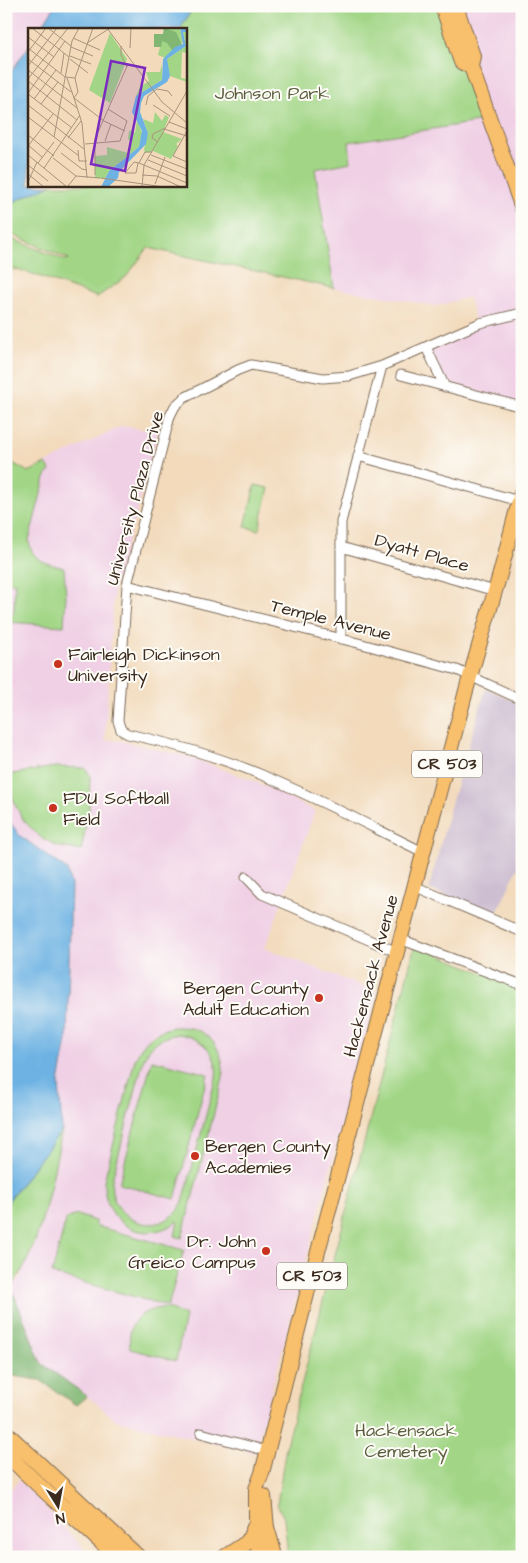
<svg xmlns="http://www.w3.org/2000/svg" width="528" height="1563" viewBox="0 0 528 1563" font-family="'Architects Daughter',sans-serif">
<rect width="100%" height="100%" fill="#fdfcf7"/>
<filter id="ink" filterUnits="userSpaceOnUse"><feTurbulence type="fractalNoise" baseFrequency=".02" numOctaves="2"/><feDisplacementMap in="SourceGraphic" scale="10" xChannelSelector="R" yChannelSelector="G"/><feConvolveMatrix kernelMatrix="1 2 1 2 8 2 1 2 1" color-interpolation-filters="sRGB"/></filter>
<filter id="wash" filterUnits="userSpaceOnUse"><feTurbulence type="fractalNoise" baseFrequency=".0096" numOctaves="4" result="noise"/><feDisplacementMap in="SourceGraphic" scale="20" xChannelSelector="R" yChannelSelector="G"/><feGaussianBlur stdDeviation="1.12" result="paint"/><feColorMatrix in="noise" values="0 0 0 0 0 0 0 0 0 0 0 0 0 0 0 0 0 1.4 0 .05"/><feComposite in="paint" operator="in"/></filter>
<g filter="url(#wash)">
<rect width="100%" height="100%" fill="#f2dabb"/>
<path fill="#f0d0e5" d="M6,6H55L40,29H29V46L6,79Z
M446,6H522V407L445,387L426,347L476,325L469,297L436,306L334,288L315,169L351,162L348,142L490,120Z
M122,426L158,432L137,511L114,587L105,740L122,741L189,757L257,782L315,811L265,948L377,992L255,1453L116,1420L96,1403L41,1363L11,1287L20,1277L41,1225L62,1131L59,1083L67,1040L71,885L67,871L6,890V459L28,472Z
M19,1480L44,1505L91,1557H6V1495Z"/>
<path fill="#cebed2" d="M486,688L522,705V871L517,869L495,917L429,889L451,804Z"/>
<path fill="#a2d686" stroke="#6e8052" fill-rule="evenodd" d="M194,6H447L490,120L349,142L351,162L315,169L334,288L148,248L126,277L97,297L30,273L9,268L6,273V245L12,239L65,260L69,259L13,235L6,243V208L17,200L51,185H185V29H180Z
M6,459L28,472L46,464L50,470L45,478L29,540C31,561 46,563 64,568L66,596L64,626L7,622L14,611L15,583L6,582Z
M255,485L269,488L259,530L245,527Z
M55,767L85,768L90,775L89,810L81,851L57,846L40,837L24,821L15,805L7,775Z
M415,945L522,989V1557H288L284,1518L277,1504L287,1441Z
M174,1027C181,1027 188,1027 194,1029C215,1035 225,1058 223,1078L182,1238L175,1236L178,1221C143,1247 103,1223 104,1181L135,1059C143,1041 155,1030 174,1027ZM178,1034C201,1037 219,1053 216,1077L183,1202C180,1207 177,1212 173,1215C147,1238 107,1213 112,1180L144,1058C151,1043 162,1037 178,1034Z
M152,1060L208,1074L175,1199L119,1184Z
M62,1130C53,1174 39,1262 6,1291V1204Z
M77,1215L95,1221V1226L184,1250L168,1306L52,1274L66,1219Z
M161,1308L171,1309L185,1316L176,1361L130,1349C127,1325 137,1311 161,1308Z"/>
<path fill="#81b773" stroke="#5e7048" d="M11,1287L41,1363L87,1396L76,1405L40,1380L6,1375V1291Z"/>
<path fill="#6db2e3" stroke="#546e80" d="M55,6H194L180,29H40Z
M29,46V185H51L17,200L6,208V79Z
M6,816L19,835L67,870L71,885L67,1040L59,1083L62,1130L6,1204Z"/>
</g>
<g filter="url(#ink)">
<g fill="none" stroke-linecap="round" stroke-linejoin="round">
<g stroke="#7b6855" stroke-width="11">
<path id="minor" d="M426,347L445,387
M401,375L522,407
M358,456L519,501
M341,547L495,591
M127,585L362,644L457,670L522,700
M341,639V522L382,366
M423,852C370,826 317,798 262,775C219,757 174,744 128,734L121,730L118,721L127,585L170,416L175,406L184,398L238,370L251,365L323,378L349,376L382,366L480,323L522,313
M246,877L262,894L397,952
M414,886L522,932
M400,939L522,985
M201,1433L267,1451"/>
</g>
<g stroke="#7b6855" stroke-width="16">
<path id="primary" d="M442,6L461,62L471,67
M456,6L473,56L471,67L522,208
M264,1496L268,1539
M259,1557L256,1524V1489L262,1473L310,1282L397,952L467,687L500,574L522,490"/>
</g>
<g stroke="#7b6855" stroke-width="17">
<path id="trunk" d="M6,1433L138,1557
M6,1453C41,1490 81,1522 117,1557
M267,1529L275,1557
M225,1557L248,1542L256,1524"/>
</g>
<use href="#minor" stroke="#fff" stroke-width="9"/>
<use href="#primary" stroke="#f8bf6c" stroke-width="14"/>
<use href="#trunk" stroke="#f8bf6c" stroke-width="15"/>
</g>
</g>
<g fill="#c8321e" stroke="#fdfcf7" stroke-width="2">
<circle cx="58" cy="664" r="5"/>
<circle cx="53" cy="808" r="5"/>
<circle cx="319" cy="998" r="5"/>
<circle cx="195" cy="1156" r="5"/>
<circle cx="266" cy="1251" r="5"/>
</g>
<g text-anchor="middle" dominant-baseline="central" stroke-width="4" stroke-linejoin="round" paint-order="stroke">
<g fill="#fdfcf7" stroke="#75695f" stroke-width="1">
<rect x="412" y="750.5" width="70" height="27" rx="4"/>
<rect x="277" y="1262.5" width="70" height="27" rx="4"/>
</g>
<g font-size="16" font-weight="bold" fill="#3b2a1e">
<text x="447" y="764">CR 503</text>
<text x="312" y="1276">CR 503</text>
</g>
<g font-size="18" fill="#5a5e3d" stroke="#fdfcf7">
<text x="272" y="93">Johnson Park</text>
<text x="406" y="1430">Hackensack<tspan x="406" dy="21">Cemetery</tspan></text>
</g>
<g font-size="18" fill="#3b2a1e" stroke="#fdfcf7">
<text transform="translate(135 498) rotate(-75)">University Plaza Drive</text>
<text transform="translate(422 553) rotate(16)">Dyatt Place</text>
<text transform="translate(331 620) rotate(14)">Temple Avenue</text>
<text transform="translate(371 976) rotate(-75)">Hackensack Avenue</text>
</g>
<g font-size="18" fill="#3b2a1e" stroke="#fdfcf7" text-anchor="start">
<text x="68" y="654">Fairleigh Dickinson<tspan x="68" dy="21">University</tspan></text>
<text x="63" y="798">FDU Softball<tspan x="63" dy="21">Field</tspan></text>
<text x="309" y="988" text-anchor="end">Bergen County<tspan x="309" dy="21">Adult Education</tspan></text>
<text x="205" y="1146">Bergen County<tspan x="205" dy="21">Academies</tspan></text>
<text x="256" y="1241" text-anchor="end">Dr. John<tspan x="256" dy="21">Greico Campus</tspan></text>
</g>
</g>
<g transform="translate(28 28)">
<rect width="159" height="159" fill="#f2dabb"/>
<path d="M136,0H152L155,14L137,30L130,27L132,19H126V6H135ZM155,4H159V25L154,24L153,50L159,51V54L142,48L138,36L139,31L158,18ZM82,5L99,31L82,75L61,62ZM134,36V52L108,68L112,59L121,53L118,44H132ZM127,84L134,93L137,87L141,89L135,104L154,111L148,116L150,118L143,131L125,123L117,125L116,121L120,105L115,91L125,95ZM109,92L115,107L111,119L81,143L77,151L67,150V128L79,127V119L100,125L104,114L100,111L101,103L105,102L107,105Z" fill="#a2d686"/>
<path d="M136,0L148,4L154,17L144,22L139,15L134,13L133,19H126V6H135Z" fill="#81b773"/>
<path d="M152,0L159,1V4H155L158,18L139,31L142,48L139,54L116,68L113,75L112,84L120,105L118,116L91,144L90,150L80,159H73L81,143L111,119L114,103L104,84L108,68L134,52L135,31L147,19L155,16Z" fill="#6db2e3"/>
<path fill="none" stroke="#a9947c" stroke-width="1" d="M4,0L41,29M20,0L43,18M79,0L134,74L159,95M0,9L26,29M45,10L72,22M59,15L82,0M93,18V27L99,39M43,19L65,28M0,20L37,49L47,50M102,20L103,0M0,24L18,0M42,28L63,36M0,31L43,64M42,31L60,45M0,38L29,0M0,42L49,80M33,45L36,25M39,50L46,70L76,93L97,103M0,51L40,0M0,53L49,92M0,65L37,13M0,66L44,100M6,71L28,42M13,76L30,54M0,77L56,121M118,77L120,68L129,61L140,63L144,68M125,77L142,88M0,89L51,128M141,94L159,101M136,101L159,108M159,103L145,128L159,134M0,107L26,128M26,109L44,13L51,0M40,110L53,93M77,113L83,96M130,114L124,110L125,106L137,100M57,116L92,113L99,93L80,81M0,117L14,129M0,118L25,86M50,122L51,133H59M124,124H117L111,135L159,155M33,125L54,141L59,142M0,127L39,159M123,127L159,141M25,130L48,148M120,132L159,148M10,135L26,114M110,135L108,145H97L106,134L111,135M0,137L20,153M16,140L52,87M0,146L16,159M67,147V111L100,36M114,147L129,148L153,159M59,150L54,95L46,70L50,64L47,50L65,0M73,150L136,159M0,154L9,134M127,156L137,129M40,158L48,148L72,150M114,159L116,137L159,63"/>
<path fill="#7b2cbf" fill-opacity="0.15" stroke="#7b2cbf" stroke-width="2.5" d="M83,33L117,40L97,143L63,136Z"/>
<rect width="159" height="159" fill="none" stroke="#3b2a1e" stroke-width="2.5"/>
</g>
<rect width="528" height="1563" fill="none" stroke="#fdfcf7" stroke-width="25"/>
<g transform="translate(58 1506) rotate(169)" stroke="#fdfcf7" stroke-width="4" paint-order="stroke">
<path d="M0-4L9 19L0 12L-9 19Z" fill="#3b2a1e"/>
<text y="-8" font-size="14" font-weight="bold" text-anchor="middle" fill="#3b2a1e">N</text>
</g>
</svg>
